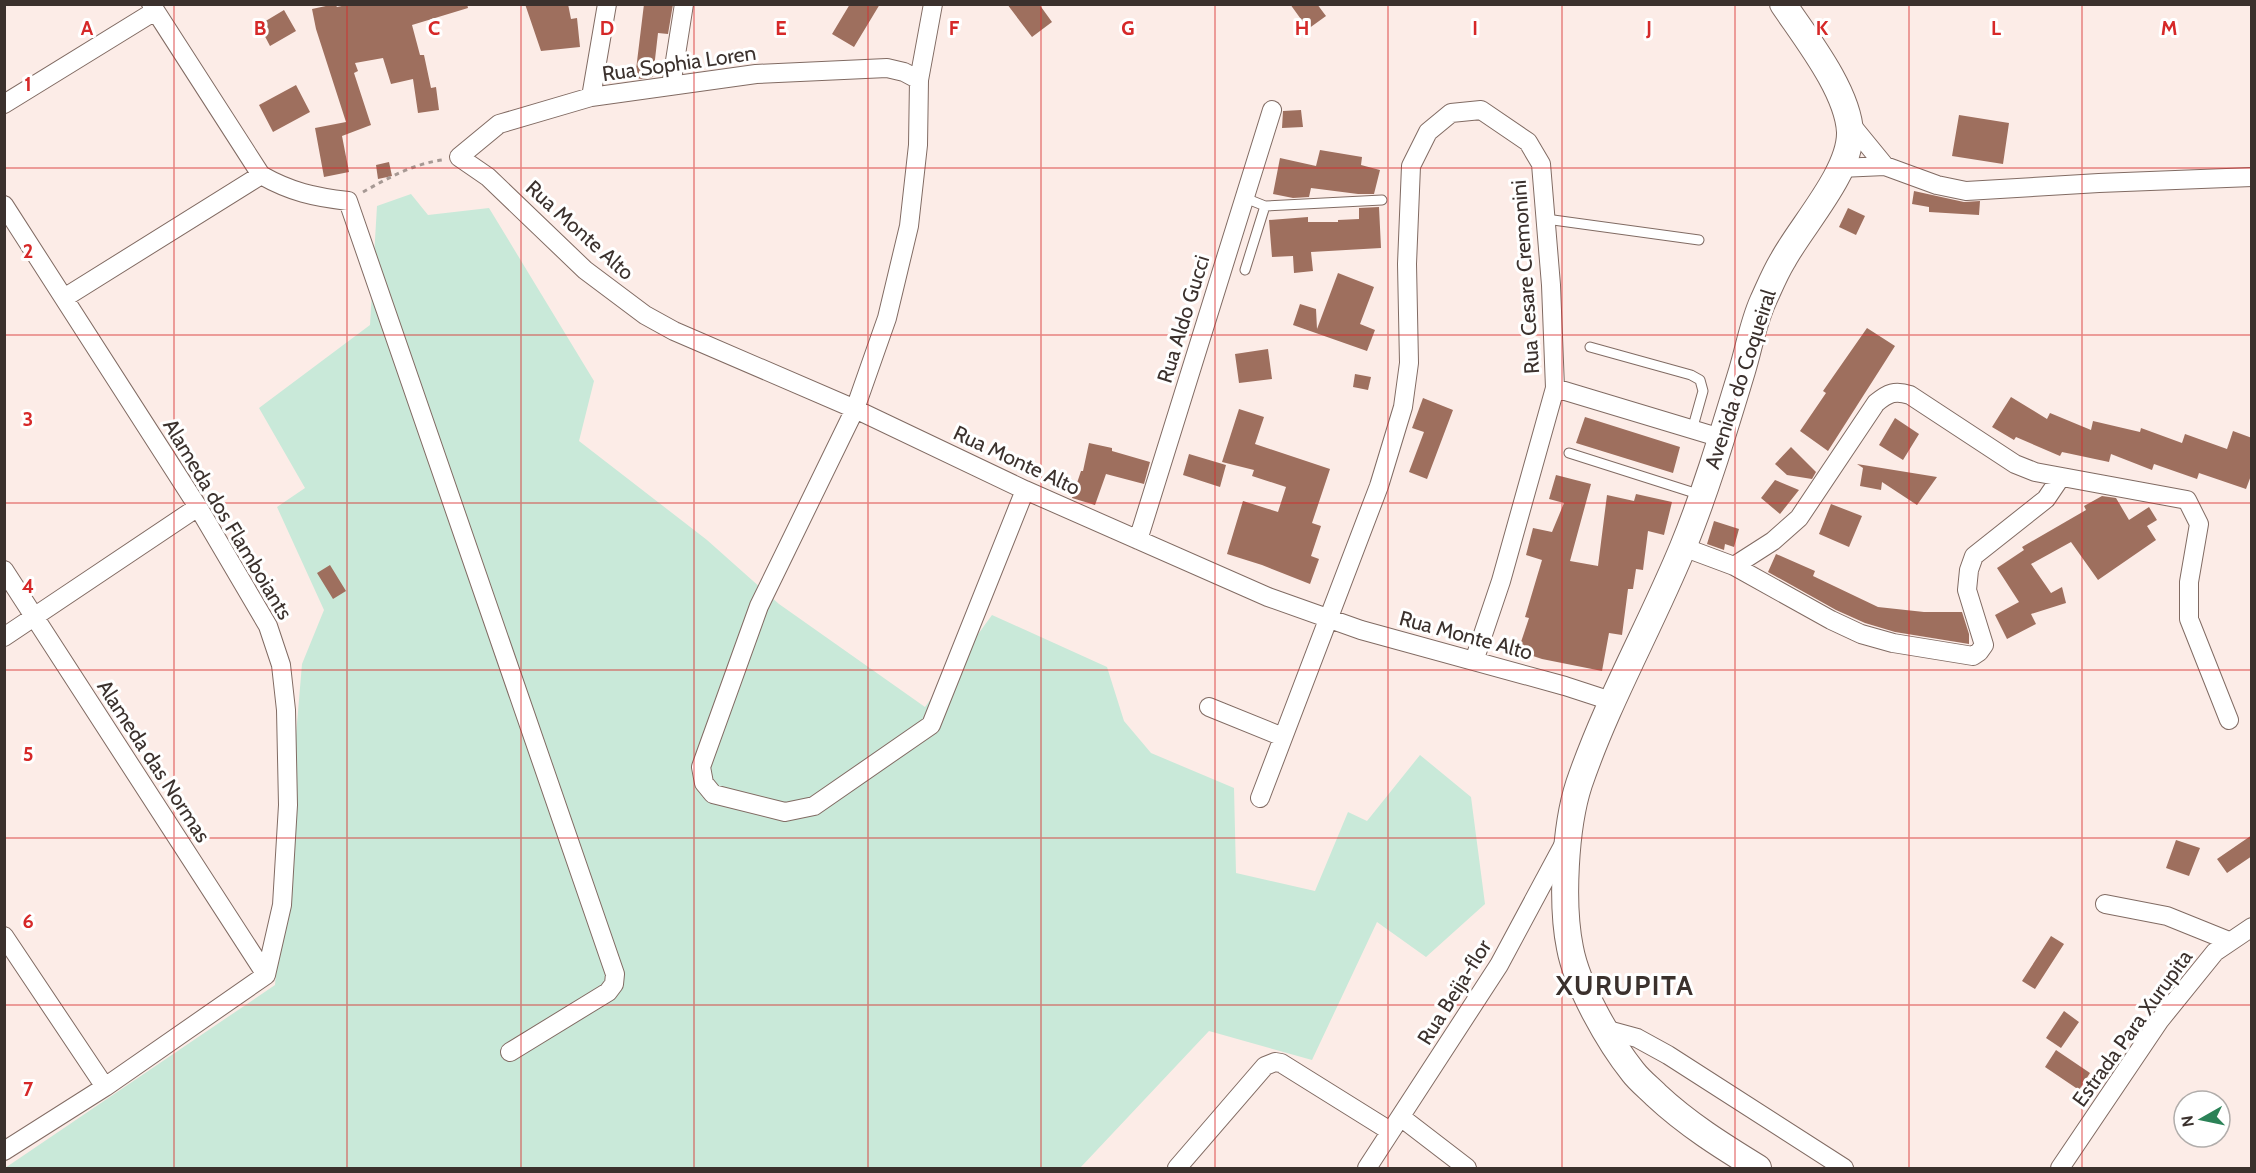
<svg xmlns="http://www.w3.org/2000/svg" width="2256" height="1173" viewBox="0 0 2256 1173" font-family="Cabin,sans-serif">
<rect width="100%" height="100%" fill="#fcece7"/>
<path fill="#c9e9d9" d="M411,194L428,215L489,208L594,381L579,441L707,540L779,604L925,707L992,615L1107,667L1124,721L1151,753L1234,788L1236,873L1315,891L1348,812L1367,821L1420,755L1471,797L1485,904L1426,957L1377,922L1312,1060L1209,1031L1080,1168H5L275,985L302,664L324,610L277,507L305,488L259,408L370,325L377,206Z"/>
<path fill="#9e6f5e" d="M335,4L337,7L351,4H467L468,8L412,25L420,55H424L431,88L436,87L439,110L418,113L413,79L391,84L383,58L355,63L358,71L354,73L371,125L342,136L349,172L324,177L315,128L346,122L316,29L312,9Z
M525,4H568L571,19L577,18L580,47L541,51Z
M644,4H673L668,34L658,33L653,77L642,79L635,78Z
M850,4H880L854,47L832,34Z
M1007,4H1039L1052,22L1032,37Z
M1290,4H1317L1326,16L1308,29Z
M284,10L296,31L270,46L259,25Z
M296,85L310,112L273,132L259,105Z
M1301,110L1303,127L1282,128L1283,111Z
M1959,115L2009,123L2003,164L1952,156Z
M1320,150L1362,157L1361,165L1380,170L1374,194H1358L1311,188L1309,197L1293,198L1273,194L1280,158L1316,166Z
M389,162L392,176L378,179L376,165Z
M1914,191L1964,202L1980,201L1979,215L1929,212V207L1912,204Z
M1379,207L1381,248L1311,252L1313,271L1294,273L1293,256L1272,257L1269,220L1308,217V222H1338V220L1359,219V208Z
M1848,208L1865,216L1856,235L1839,227Z
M1338,273L1374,287L1360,324L1375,330L1367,351L1293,325L1300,304L1316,309L1317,329Z
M1867,328L1895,346L1828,451L1800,431L1826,393L1823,391Z
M1268,349L1272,379L1239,383L1235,354Z
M1355,374L1371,377L1368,390L1353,387Z
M2011,397L2047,419L2050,413L2091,430L2093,421L2140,432L2141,428L2182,443L2185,434L2227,449L2233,431L2252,438V473L2246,489L2199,473L2197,479L2154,464L2152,470L2111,454L2109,462L2062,452L2060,456L2016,437L2014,440L1992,427Z
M1423,398L1453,410L1427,479L1409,472L1424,432L1412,428Z
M1239,409L1264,417L1255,444L1330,469L1312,523L1321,526L1311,556L1319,559L1310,584L1262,565L1227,554L1243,501L1278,512L1286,487L1252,476L1254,470L1222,462Z
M1585,417L1680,447L1673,473L1576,443Z
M1895,418L1919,434L1903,460L1879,445Z
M1089,443L1112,448V451L1150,462L1144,484L1106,474L1095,505L1072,498L1081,471H1083Z
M1791,447L1816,472L1812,479L1787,475L1775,464Z
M1189,454L1226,465L1220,487L1183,475Z
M1857,464L1937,477L1917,505L1882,482L1881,490L1860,486L1863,468Z
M1556,475L1591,484L1570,561L1598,566L1607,495L1634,501L1636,494L1672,502L1664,535L1648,531L1643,570L1636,569L1633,589H1628L1622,635L1609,633L1602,671L1542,659L1518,651L1529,618L1525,617L1542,560L1526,555L1533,528L1552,532L1564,503L1549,499Z
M1775,480L1799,490L1780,514L1761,498Z
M2102,496L2116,498L2129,520L2149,507L2157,520L2147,526L2156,540L2098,580L2071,542L2031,564L2051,593L2062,587L2066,603L2031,614L2036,624L2007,639L1995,615L2019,602L1997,568L2024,550L2022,547L2086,510L2084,506Z
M1831,504L1862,516L1849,547L1819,534Z
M1714,521L1739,529L1734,547L1725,544L1724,550L1707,544Z
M1776,554L1815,571L1813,576L1878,607L1924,612H1962L1969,634V644L1895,632L1865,623L1836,610L1768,572Z
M330,565L346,591L333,599L317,573Z
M2252,835V856L2227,873L2217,859Z
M2176,840L2200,848L2189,876L2166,868Z
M2051,936L2064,944L2035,989L2022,981Z
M2064,1011L2079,1022L2061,1048L2046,1038Z
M2056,1050L2090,1073L2079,1090L2045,1067Z"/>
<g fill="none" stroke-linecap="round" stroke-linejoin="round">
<g stroke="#816b63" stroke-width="11">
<path id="lane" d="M1245,198L1265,206L1382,200
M1546,219L1699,240
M1245,270L1265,206
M1590,347L1691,375L1700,380L1703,391L1692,430
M1569,453L1701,495"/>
</g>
<g stroke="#816b63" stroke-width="20">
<path id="street" d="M151,4L261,175C291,192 314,197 348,201L615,974L614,984L608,992L510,1052
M933,4L919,80L918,145L909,226L887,318L855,409L759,606L701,767L704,783L713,794L785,812L814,806L931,725L1025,490
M919,80L904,72L887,68L756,74L591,97L499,124L459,157L488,177L585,270L645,315L674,331L855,409L1025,490L1268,597L1361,630L1565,686L1611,701
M671,86L684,4
M591,97L607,4
M4,104L155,11
M1849,122L1885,166
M1840,168L1885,166L1937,185L1966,191L2099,183L2252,177
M4,205L198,507L268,626L281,665L286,710L288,805L282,905L266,975L105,1087L4,1151
M64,298L261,175
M1555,388L1721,438
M1138,540L1272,110
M1683,547L1734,566L1773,541L1799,518L1876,403C1888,393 1895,390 1910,395L2015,464L2035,472L2187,500L2199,524L2189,582V619L2229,720
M1734,566L1831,620L1861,634L1893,643L1973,656L1979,652L1984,645L1967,590L1969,570L1974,556L2046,499L2061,477
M4,570L266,975
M4,637L198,507
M1209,707L1283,737
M1260,798L1379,486L1403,407L1409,363L1407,264L1411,166L1428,132L1451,113L1481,110L1528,142L1541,164L1551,285L1555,388L1501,581L1474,661
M2105,904L2167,916L2229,941
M4,936L105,1087
M1604,1029L1637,1038L1668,1055L1844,1168
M1402,1118L1467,1168
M1177,1168L1265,1066L1275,1062L1281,1063L1390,1131
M1367,1168L1499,965L1565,842
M2060,1168L2160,1020L2215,952L2252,927"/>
</g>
<g stroke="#816b63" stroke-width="28">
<path id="secondary" d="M1758,1168C1722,1146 1687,1124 1656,1095C1649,1088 1639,1080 1633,1072C1609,1042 1577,986 1570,948C1561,904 1565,827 1579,784C1607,702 1650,627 1683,547C1706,491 1724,430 1742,371C1749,348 1753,323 1763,301C1769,288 1775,273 1783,260C1802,225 1851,172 1850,132C1848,91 1806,38 1783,4"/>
</g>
<path stroke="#a69994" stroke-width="3" stroke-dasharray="4.5 4.5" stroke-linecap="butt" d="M363,192C388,178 413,164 442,160"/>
<use href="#lane" stroke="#fff" stroke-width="9"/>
<use href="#street" stroke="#fff" stroke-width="18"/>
<use href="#secondary" stroke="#fff" stroke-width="26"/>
</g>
<path fill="none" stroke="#d62828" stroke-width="1.5" stroke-opacity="0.55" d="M174,4V1168M347,4V1168M521,4V1168M694,4V1168M868,4V1168M1041,4V1168M1215,4V1168M1388,4V1168M1562,4V1168M1735,4V1168M1909,4V1168M2082,4V1168M4,168H2252M4,335H2252M4,503H2252M4,670H2252M4,838H2252M4,1005H2252"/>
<g text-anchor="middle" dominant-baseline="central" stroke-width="6" stroke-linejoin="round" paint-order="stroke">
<g font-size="21" fill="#3b312d" stroke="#fff">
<text transform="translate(679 63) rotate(-8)">Rua Sophia Loren</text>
<text transform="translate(580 230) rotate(42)">Rua Monte Alto</text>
<text transform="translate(1525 277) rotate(-94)">Rua Cesare Cremonini</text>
<text transform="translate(1183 319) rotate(-73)">Rua Aldo Gucci</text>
<text transform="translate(1740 379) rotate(-72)">Avenida do Coqueiral</text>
<text transform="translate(1017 460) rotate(25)">Rua Monte Alto</text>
<text transform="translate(228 519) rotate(59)">Alameda dos Flamboiants</text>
<text transform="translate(1466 635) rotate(15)">Rua Monte Alto</text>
<text transform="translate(154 761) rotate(57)">Alameda das Normas</text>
<text transform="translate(1454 992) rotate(-58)">Rua Beija-flor</text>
<text transform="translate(2132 1028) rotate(-54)">Estrada Para Xurupita</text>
</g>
<g font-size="27" font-weight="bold" letter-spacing="1.5" fill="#3b312d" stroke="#fff">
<text x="1625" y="985">XURUPITA</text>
</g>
</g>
<g font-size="20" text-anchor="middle" font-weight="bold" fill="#d62828" stroke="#fff" stroke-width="6" stroke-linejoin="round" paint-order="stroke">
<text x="87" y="35">A</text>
<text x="260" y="35">B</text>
<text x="434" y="35">C</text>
<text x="607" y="35">D</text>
<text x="781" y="35">E</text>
<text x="954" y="35">F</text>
<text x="1128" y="35">G</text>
<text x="1302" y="35">H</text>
<text x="1475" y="35">I</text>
<text x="1649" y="35">J</text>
<text x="1822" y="35">K</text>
<text x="1996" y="35">L</text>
<text x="2169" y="35">M</text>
<text x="28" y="91">1</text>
<text x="28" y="258">2</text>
<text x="28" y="426">3</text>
<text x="28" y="593">4</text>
<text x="28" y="761">5</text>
<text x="28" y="928">6</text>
<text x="28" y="1096">7</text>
</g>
<rect width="2256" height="1173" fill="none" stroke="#3b312d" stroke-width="12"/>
<g transform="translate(2202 1119) rotate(261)"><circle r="28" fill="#ffffff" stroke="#b1adab" stroke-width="1.5"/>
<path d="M0-4.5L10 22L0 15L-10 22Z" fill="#2b8257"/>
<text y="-9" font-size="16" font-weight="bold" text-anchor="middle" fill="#3b312d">N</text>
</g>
</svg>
